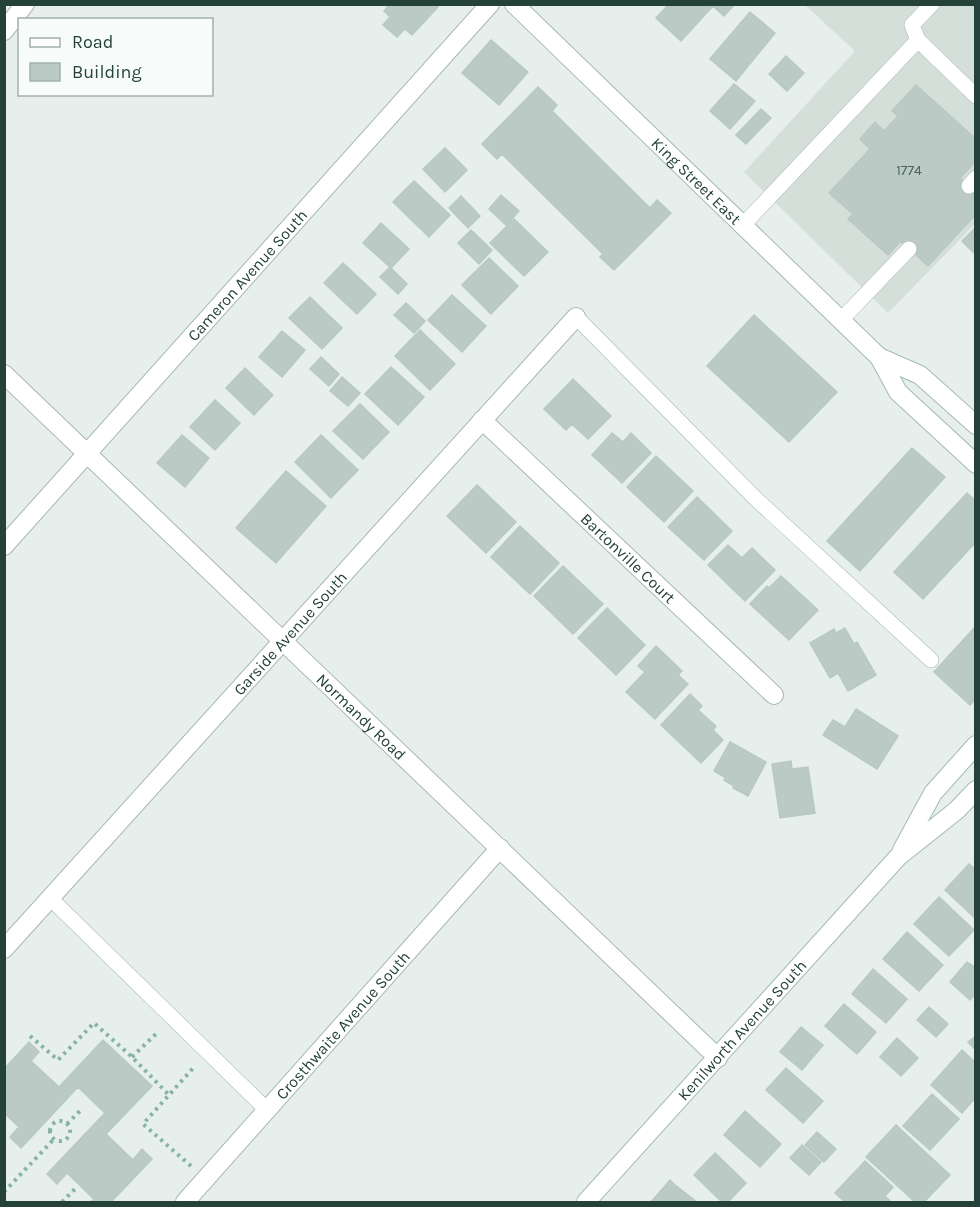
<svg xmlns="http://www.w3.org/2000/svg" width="980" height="1207" viewBox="0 0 980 1207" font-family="Karla,sans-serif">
<rect width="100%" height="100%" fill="#e6efeb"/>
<path fill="#d4dfda" d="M805,5H975V224L888,313L744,172L855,51Z"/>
<path fill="#bbcac4" stroke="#b8c9c2" stroke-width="1.5" d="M390,4H435L438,7L412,35L405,29L397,37L383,25L390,17L384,11Z
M669,4H735L724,16L713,6L681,41L656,18Z
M750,12L775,33L736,81L710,59Z
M491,40L528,72L499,105L462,73Z
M786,56L804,73L787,91L769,74Z
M734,84L755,101L730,129L710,111Z
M916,85L976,139V161L960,178L976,192V214L928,266L901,241L888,255L848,219L853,214L829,193L870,149L860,139L875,122L884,131L898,116L892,111Z
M538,87L557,105L552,111L650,208L657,200L671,213L614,270L600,257L603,254L502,154L497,159L482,144Z
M761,109L771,118L746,144L736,135Z
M445,148L467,170L445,192L423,169Z
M414,181L450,215L429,237L393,202Z
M501,195L519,211L506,225L489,209Z
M461,196L480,216L468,228L449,208Z
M514,219L548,252L524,276L490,243Z
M381,223L409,249L391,268L363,243Z
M976,227V255L962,241Z
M471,230L492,250L479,264L458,243Z
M489,258L518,286L491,314L462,285Z
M343,263L376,294L357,314L324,283Z
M390,267L407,284L398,294L380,277Z
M452,295L486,326L462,352L428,320Z
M310,297L342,328L322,349L289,318Z
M406,303L425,321L414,333L394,315Z
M754,315L837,392L789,442L707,366Z
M420,330L455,364L430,390L395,356Z
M282,331L305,350L282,377L259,357Z
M321,357L339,374L329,386L310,369Z
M391,367L424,397L398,425L365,394Z
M245,368L273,395L254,415L226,388Z
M342,377L360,393L348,406L330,391Z
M573,379L611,416L588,439L572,424L566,430L544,409Z
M215,400L240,423L215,450L190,427Z
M360,404L389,432L363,459L333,431Z
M612,433L623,442L631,433L651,453L622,483L592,455Z
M182,435L209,458L185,487L157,463Z
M321,435L358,470L331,498L295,462Z
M912,448L945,477L860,571L827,541Z
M656,456L693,491L664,522L627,487Z
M286,471L326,506L276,563L236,528Z
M477,485L516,522L486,553L447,516Z
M967,493L976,501V542L923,599L894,572Z
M697,497L732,531L704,560L668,527Z
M520,526L559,563L530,594L491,557Z
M728,545L742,558L752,548L775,570L745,601L708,565Z
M563,566L603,604L573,634L534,596Z
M781,576L818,610L789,640L750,604L767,586L769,588Z
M607,608L645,645L616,675L578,638Z
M976,626V699L970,705L934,672Z
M845,628L854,644L857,642L876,675L848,691L838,673L830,678L810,643L834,629L836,633Z
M656,646L682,671L678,675L688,684L655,719L626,692L645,672L638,666Z
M690,694L702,706L698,710L716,726L713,730L723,740L701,763L661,725Z
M856,709L898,736L877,769L823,735L833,720L845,727Z
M730,742L766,762L748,796L733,788L734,786L724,780L726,778L714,771Z
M791,761L792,769L808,767L815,813L780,818L772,764Z
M969,864L976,870V919L945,890Z
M939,897L974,930L949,956L914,924Z
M907,932L943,965L919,991L883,959Z
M967,962L976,968V993L970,1000L950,982Z
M873,969L907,999L886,1023L852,994Z
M844,1004L876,1032L857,1054L825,1026Z
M929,1007L948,1024L936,1037L917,1020Z
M801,1027L823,1045L802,1070L780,1052Z
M976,1036V1050L968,1042Z
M897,1038L918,1058L901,1076L880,1057Z
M103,1040L152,1086L106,1134L133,1160L142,1149L152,1159L111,1202H91L94,1199L67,1173L57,1184L47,1174L105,1113L78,1087L21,1148L10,1137L19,1127L4,1113V1069L29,1042L39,1052L31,1061L59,1087Z
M962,1050L976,1063V1097L962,1113L931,1085Z
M786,1068L823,1101L803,1123L766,1090Z
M932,1094L959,1119L930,1150L903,1126Z
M745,1111L781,1144L760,1167L724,1135Z
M896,1125L950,1175L924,1202H915L866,1157Z
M817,1132L836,1149L824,1162L805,1145Z
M802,1145L821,1162L809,1175L790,1158Z
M715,1153L746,1183L728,1202H722L694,1175Z
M865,1161L893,1187L885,1196L891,1202H845L835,1193Z
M670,1180L675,1185L697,1202H651Z"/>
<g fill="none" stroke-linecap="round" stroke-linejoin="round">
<g stroke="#a8b8b2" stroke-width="16">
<path id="lane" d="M932,4L912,25L918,40L976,96
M969,186L976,178
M743,225L918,40
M576,317L755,498L931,660
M841,320L909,249
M50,898L267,1110"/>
</g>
<g stroke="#a8b8b2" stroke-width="20">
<g id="street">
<path d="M4,31L25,4"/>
<path id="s1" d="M4,374L718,1058"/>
<path id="s2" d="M482,420L774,695"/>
<path id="s3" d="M4,546L490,4"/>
<path id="s4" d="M4,949L576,317"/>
<path id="s5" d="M185,1202L500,848"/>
</g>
</g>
<g stroke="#a4bbb3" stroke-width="20">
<g id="secondary">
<path id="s6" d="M514,4L879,357L898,392L976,464"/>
<path d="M879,357L920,375L976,425"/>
<path d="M902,850L933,793L976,745"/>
<path id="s7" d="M586,1202L898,857L957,810L976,790"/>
</g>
</g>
<path stroke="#86b3a5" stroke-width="4" stroke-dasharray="3 4.5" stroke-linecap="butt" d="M30,1036L58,1060L94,1023L132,1057L169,1095
M132,1057L159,1031
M50 1131a10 10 0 1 1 20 0a10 10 0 1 1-20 0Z
M67,1124L81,1110
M191,1166L143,1124L195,1066
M4,1192L54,1139
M62,1202L75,1189"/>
<use href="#lane" stroke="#fff" stroke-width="15"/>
<use href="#street" stroke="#fff" stroke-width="18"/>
<use href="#secondary" stroke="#fff" stroke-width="18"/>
</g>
<g text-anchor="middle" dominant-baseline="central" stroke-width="4.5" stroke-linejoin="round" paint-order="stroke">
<g font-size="14" fill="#4a645c">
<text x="909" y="170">1774</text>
</g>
<g font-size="16" fill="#24423a" stroke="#f7fbf9">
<text stroke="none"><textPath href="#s6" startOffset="254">King Street East</textPath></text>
<text stroke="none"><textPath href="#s3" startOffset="364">Cameron Avenue South</textPath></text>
<text stroke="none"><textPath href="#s2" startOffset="201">Bartonville Court</textPath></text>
<text stroke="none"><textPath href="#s4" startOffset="426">Garside Avenue South</textPath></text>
<text stroke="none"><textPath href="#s1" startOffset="495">Normandy Road</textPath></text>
<text stroke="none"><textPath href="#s5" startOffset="237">Crosthwaite Avenue South</textPath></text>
<text stroke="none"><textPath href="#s7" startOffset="232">Kenilworth Avenue South</textPath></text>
</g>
</g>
<rect width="980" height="1207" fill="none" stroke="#24423a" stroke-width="12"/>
<rect x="18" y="18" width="195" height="78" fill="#f7fbf9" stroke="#a3b1ad" stroke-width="1.5"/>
<rect x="30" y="38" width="30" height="9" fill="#ffffff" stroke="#a3b1ad" stroke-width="1.5"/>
<text x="72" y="48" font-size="18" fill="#24423a">Road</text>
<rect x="30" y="63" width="30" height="18" fill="#bbcac4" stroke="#a3b1ad" stroke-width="1.5"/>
<text x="72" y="78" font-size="18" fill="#24423a">Building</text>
</svg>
